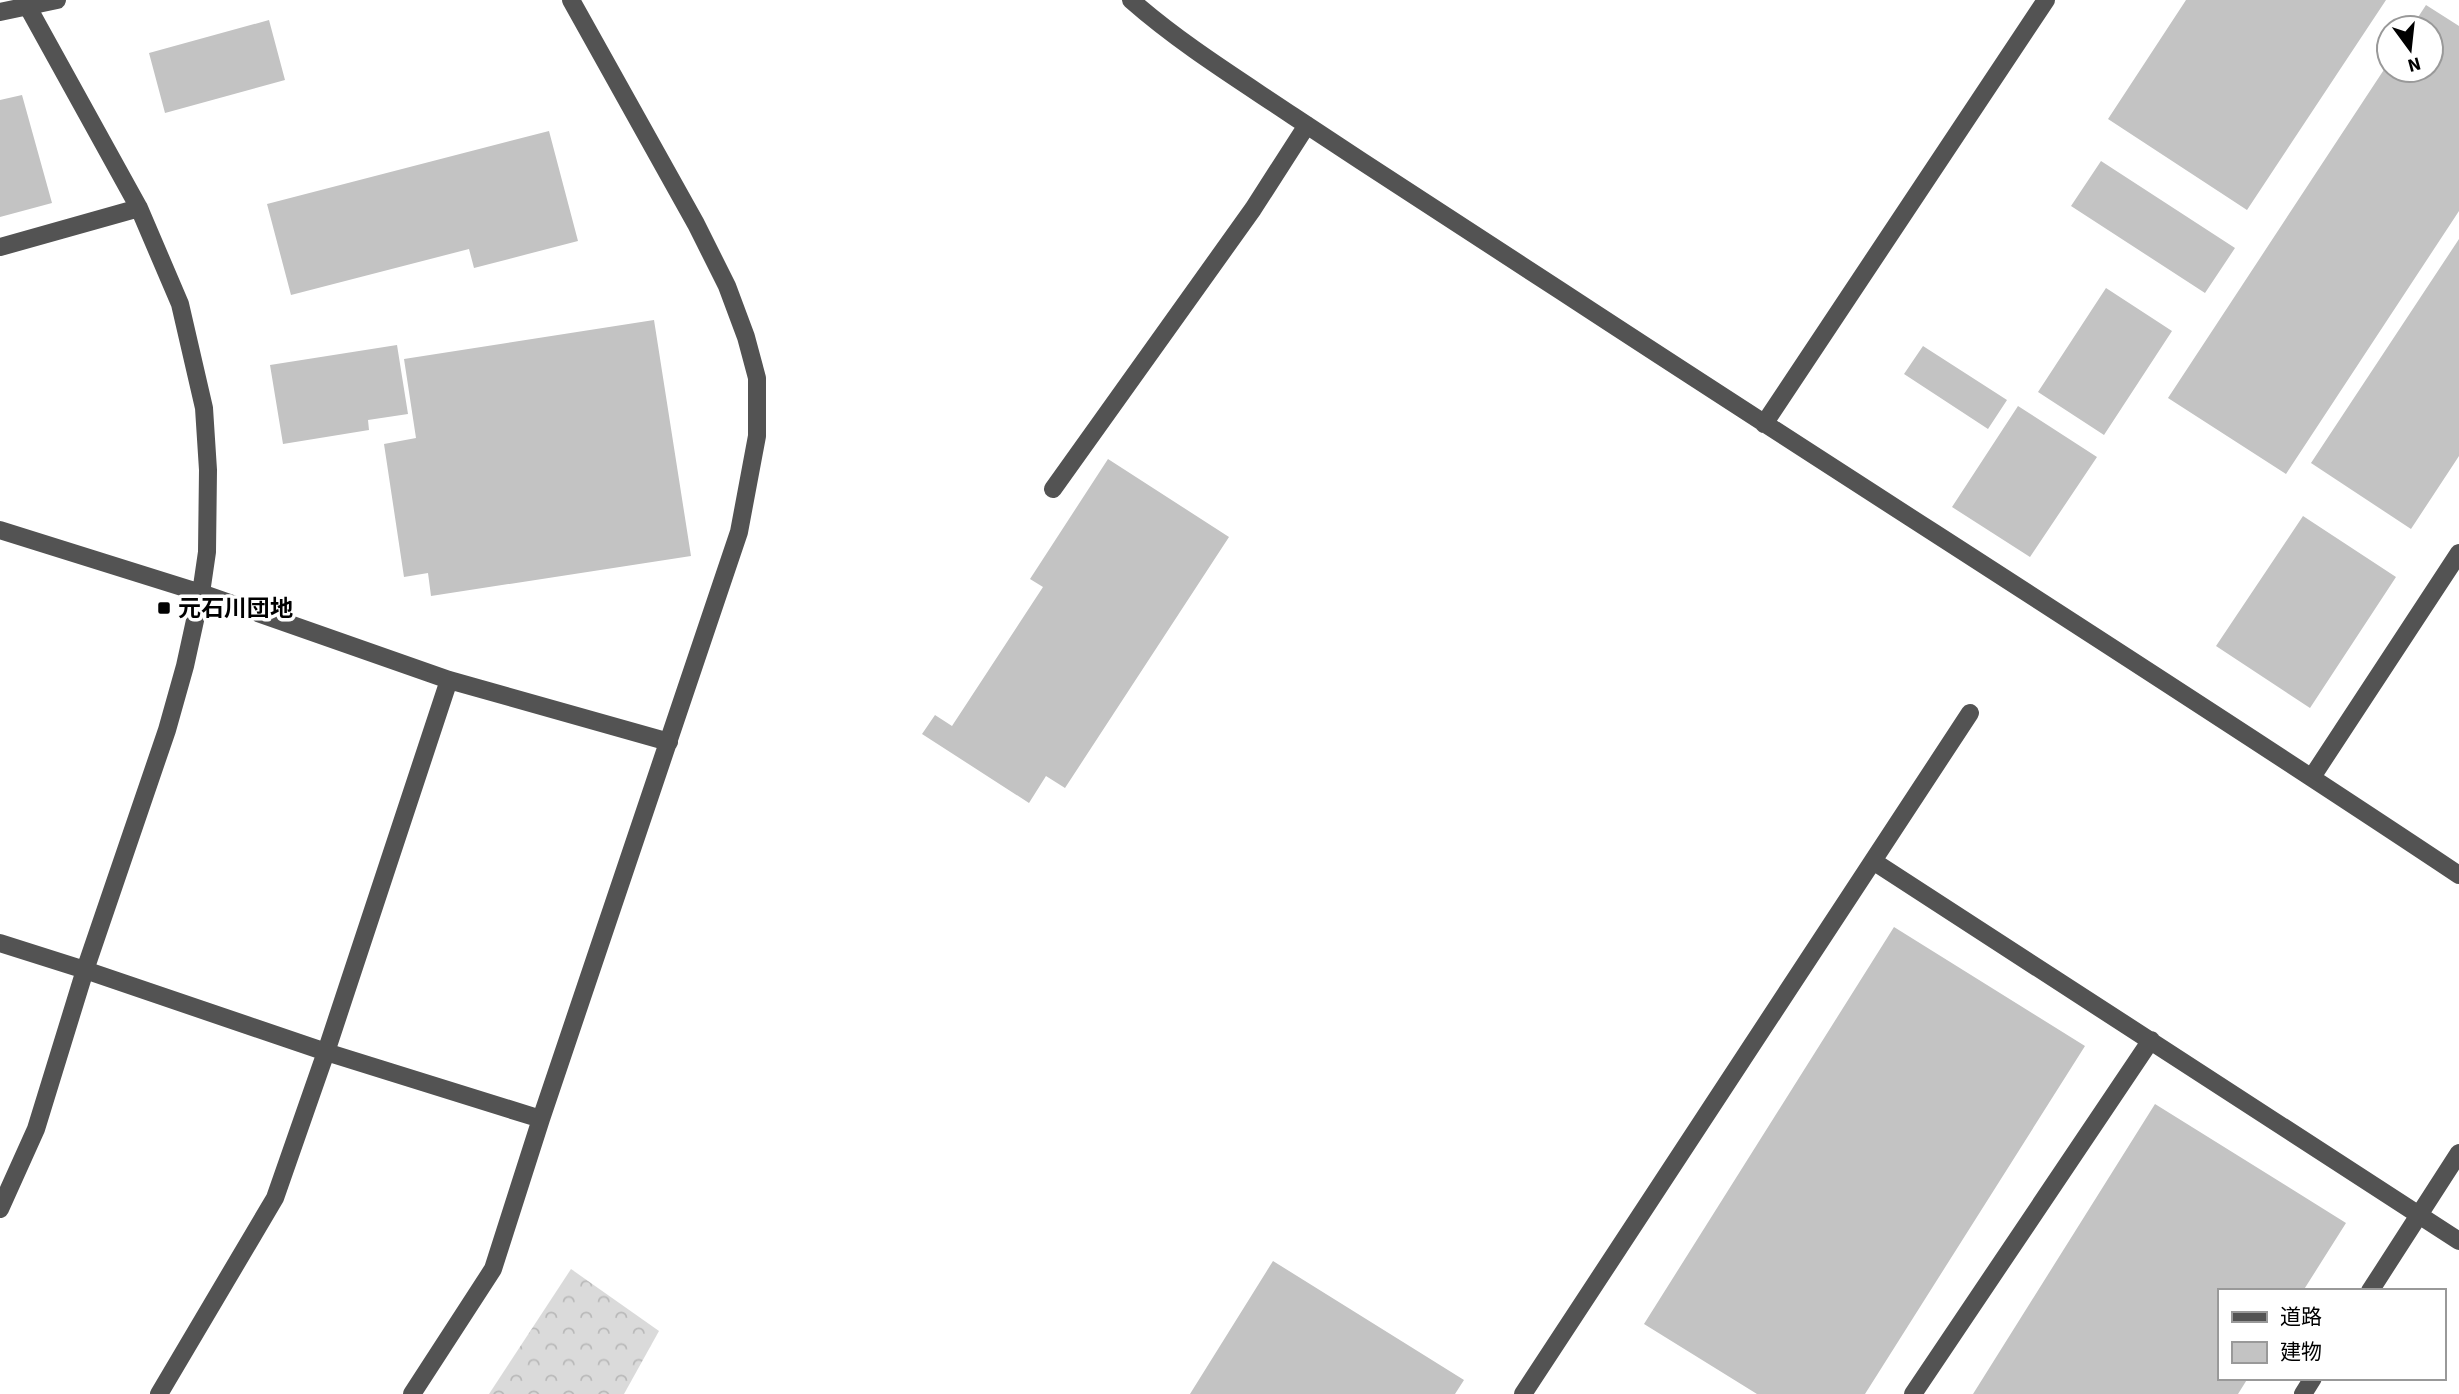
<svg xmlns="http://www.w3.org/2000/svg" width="2459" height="1394" viewBox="0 0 2459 1394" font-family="'Source Sans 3','Noto Sans JP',sans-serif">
<defs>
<pattern id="forest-crowns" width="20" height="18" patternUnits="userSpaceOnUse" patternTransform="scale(1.75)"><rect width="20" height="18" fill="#dadada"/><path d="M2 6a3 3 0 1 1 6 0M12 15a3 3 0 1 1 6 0" fill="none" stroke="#b9b9b9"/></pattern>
</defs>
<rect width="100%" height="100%" fill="#fff"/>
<path fill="url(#forest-crowns)" d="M571,1269L659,1331L624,1394H489Z"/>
<path fill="#c3c3c3" d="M2186,0H2386L2247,210L2108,119Z
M2426,5L2459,26V211L2286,474L2168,398L2389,62V70H2431V28H2411Z
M269,20L285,80L165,113L149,53Z
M22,95L52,203L0,217V100Z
M549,131L578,241L474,268L469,249L291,295L267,204Z
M2101,161L2235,248L2205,293L2071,206Z
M2459,239V456L2411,529L2311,463Z
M2106,288L2172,331L2104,435L2038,392Z
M654,320L691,556L431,596L428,573L404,577L384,444L416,438L404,359Z
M397,345L408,414L368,420L369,430L283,444L270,365Z
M1923,346L2007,400L1988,429L1904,374Z
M2018,406L2097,457L2030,557L1952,507Z
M1108,459L1229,537L1065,788L1046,776L1029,803L922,734L935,715L952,726L1043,587L1030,579Z
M2303,516L2396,577L2310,708L2216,646Z
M1894,927L2085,1046L1865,1394H1757L1644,1324Z
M2155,1104L2346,1223L2303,1291H2219V1378H2248L2238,1394H1973Z
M1273,1261L1464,1380L1455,1394H1190Z"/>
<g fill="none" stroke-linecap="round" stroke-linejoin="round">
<path stroke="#535353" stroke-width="18" d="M1131,0C1181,44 1238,79 1293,116C1382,175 1472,233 1561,291C1860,487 2162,677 2459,875
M0,12L57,0
M0,247L139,208
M1764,424L2046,0
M1053,489L1253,209L1307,125
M0,530L201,593L449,680L669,742
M2312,777L2459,553
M1873,861L2459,1241
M0,943L85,970L326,1052L541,1119
M0,1209L36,1129L85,970L167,730L185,666L201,593L207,552L208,470L204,408L180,304L139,208L24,0
M2370,1291L2459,1153
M159,1394L275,1198L326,1052L449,680
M412,1394L493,1269L541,1119L739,532L757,436V378L746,337L727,286L696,224L571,0
M1523,1394L1970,713
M1913,1394L2151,1040
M2303,1394L2313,1378"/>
</g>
<rect fill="#000" stroke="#fff" stroke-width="2.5" x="157" y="601" width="14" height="14" rx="3.5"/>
<g text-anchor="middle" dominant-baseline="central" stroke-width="7" stroke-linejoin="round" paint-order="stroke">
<g font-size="23" font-weight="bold" fill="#000" stroke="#fff" text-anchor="start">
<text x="178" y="608">元石川団地</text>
</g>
</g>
<rect x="2218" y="1289" width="228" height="91" fill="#ffffff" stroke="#999999" stroke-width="2"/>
<rect x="2232" y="1312" width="35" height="10" fill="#535353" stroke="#999999" stroke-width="2"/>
<text x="2280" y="1324" font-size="21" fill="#000000">道路</text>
<rect x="2232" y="1342" width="35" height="21" fill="#c3c3c3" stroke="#999999" stroke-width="2"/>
<text x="2280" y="1359" font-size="21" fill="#000000">建物</text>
<g transform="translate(2410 49) rotate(165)"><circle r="33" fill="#ffffff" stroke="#999999" stroke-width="2"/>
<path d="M0-5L12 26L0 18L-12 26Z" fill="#000000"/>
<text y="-10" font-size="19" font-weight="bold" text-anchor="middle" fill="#000000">N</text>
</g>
</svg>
